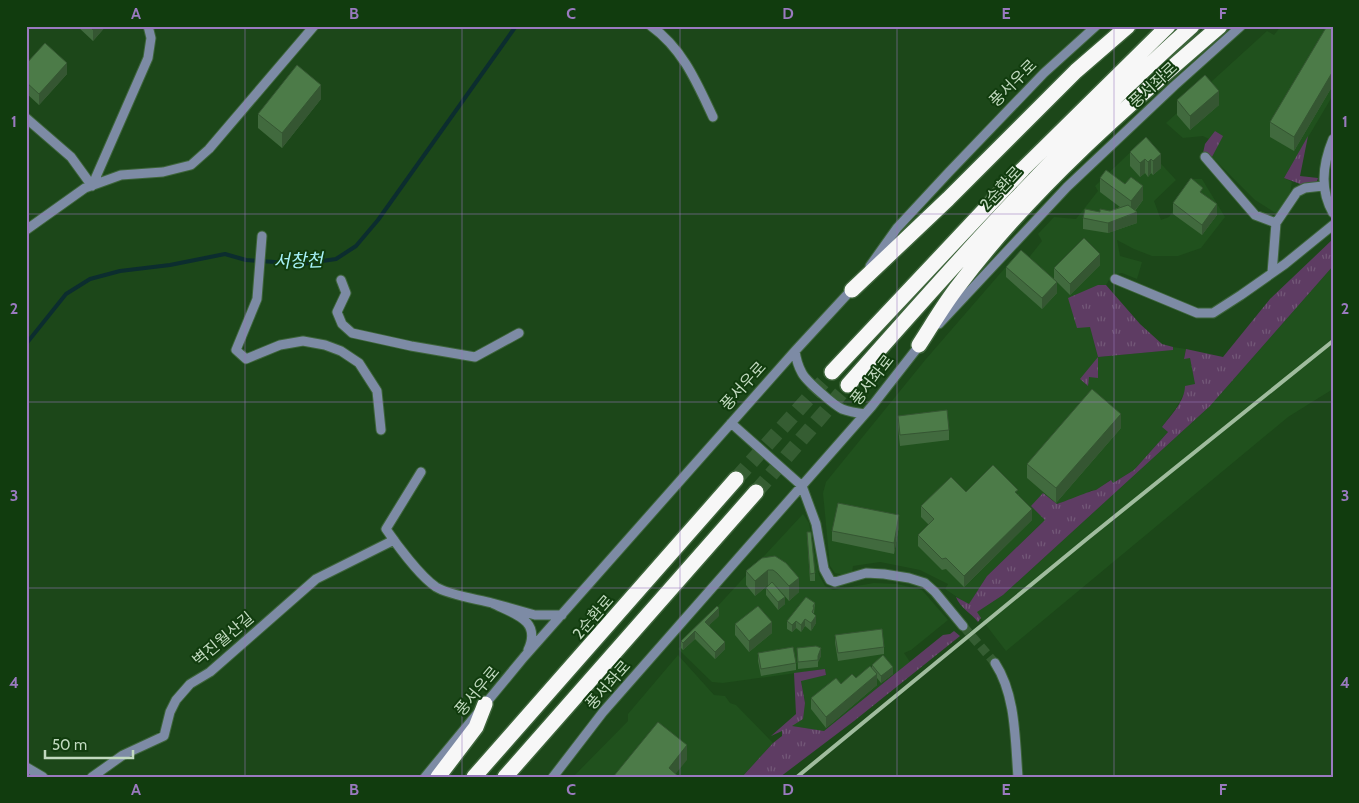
<svg xmlns="http://www.w3.org/2000/svg" width="1359" height="803" viewBox="0 0 1359 803" font-family="Cabin,'Noto Sans KR',sans-serif">
<defs>
<pattern id="grass-tufts" width="24" height="20" patternUnits="userSpaceOnUse" patternTransform="scale(1.25)"><rect width="24" height="20" fill="#5e3c63"/><path d="M3 7l-1-3M5 7V3M7 7l1-3M15 17l-1-3M17 17v-4M19 17l1-3" fill="none" stroke="#735878"/></pattern>
</defs>
<rect width="100%" height="100%" fill="#1c4719"/>
<path fill="#20511d" d="M1281,26H1333V95L1284,178L1292,182L1290,193L1277,214L1255,200L1212,157L1222,136L1215,131L1209,139L1203,136L1183,138L1166,123L1267,31L1274,35Z
M1141,142L1176,180L1154,201L1161,220L1169,217L1182,197L1190,179H1202L1225,217L1201,248L1178,256H1152L1134,249L1117,240L1120,256L1142,262L1137,279L1122,273L1112,275L1106,285H1098L1090,327L1098,357L1172,350L1173,347L1186,349L1184,358L1190,357L1195,384L1185,392L1176,408L1162,427L1168,432L1134,470L1113,483L1110,480L1096,491L1092,490L1082,496L1057,504L1043,493L1045,520L987,576L969,605L945,589L948,584L920,570L880,562L853,566L852,573L844,575L835,573L830,566L823,493L826,482L926,359L1017,254L1027,260L1042,241L1038,234L1054,217L1076,219L1098,191L1095,186Z
M1333,266V389L1288,417L1006,651L976,612L1003,595L1210,406Z
M803,514L809,523L819,575L825,586L833,590L874,583L897,584L922,590L948,620L911,650L904,653L910,662L824,731L791,726L805,703L801,680L826,675L825,669L723,683L712,682L678,649Z
M678,655L714,695L725,696L730,703L736,705L773,743L742,777H573L628,721V714Z"/>
<path fill="url(#grass-tufts)" d="M1215,131L1223,136L1212,157L1203,153L1205,144Z
M1308,136L1300,176L1318,178L1316,184L1303,185L1284,178Z
M1333,239V266L1210,406L1003,595L977,612L981,618L978,622C971,613 960,608 956,597L969,604L987,576L1045,520L1031,506L1043,493L1057,504C1064,502 1092,490 1096,490L1111,480L1113,483L1134,470L1168,432L1162,427C1171,415 1185,401 1185,386L1195,384L1190,358L1184,359L1186,349L1223,357L1270,299Z
M1098,285H1106L1140,324L1162,344L1173,347V350L1098,357V378L1089,377L1088,386L1080,379L1098,357L1090,327L1077,328L1068,298Z
M954,631L960,636L854,721L780,777H742L773,743L782,736V731L771,736L796,714L794,673L825,669L826,675L801,681L805,703L803,719L792,726L824,731L943,635L950,634Z"/>
<g fill="none" stroke-linecap="round" stroke-linejoin="round">
<path stroke="#0c2d2f" stroke-width="4" d="M26,344L66,294L90,279L120,271L170,265L225,254L246,260L302,264L336,259L356,246L378,220L516,26"/>
<path stroke="#355d32" stroke-width="9" stroke-dasharray="9 4.5" stroke-linecap="butt" d="M963,626L995,663"/>
<path stroke="#355d32" stroke-width="15" stroke-dasharray="15 8" stroke-linecap="butt" d="M736,479L832,372
M756,492L848,385"/>
<g stroke="#3d643a" stroke-width="11">
<path id="minor" d="M651,26C683,49 697,83 713,117
M26,118L71,157L92,186
M1333,139C1323,163 1319,189 1333,213
M1205,157L1255,215L1276,223L1297,192L1305,188L1323,186
M92,186L148,58L151,38L148,26
M26,230L85,188L121,175L163,172L191,165L209,149L314,26
M262,236L257,299L236,350L246,359L280,345L303,341L325,345L341,351L359,363L377,391L381,430
M870,266L897,228L949,172L1044,73L1096,26
M1272,273L1276,223
M1115,279L1197,313H1213L1241,295L1285,264L1333,225
M341,280L346,293L337,312L342,324L352,333L411,346L475,357L519,333
M939,324L1067,187L1174,86L1241,26
M795,351C796,358 798,366 802,373C806,381 834,405 842,409C850,412 857,413 865,414
M731,423L802,486L816,524L824,569L830,580L835,582L866,573L884,574L909,578L925,583L935,592L963,626
M421,472L386,529C397,545 420,576 436,587C449,595 477,599 492,603
M528,650C542,620 514,614 492,603L535,615H562
M995,663C1016,695 1015,740 1018,777
M26,767L43,777
M92,777L123,755L164,736L170,712L176,700L190,684L210,672L316,579L394,540
M425,777L524,657L795,351L855,286
M553,777L603,712L872,406L922,342"/>
</g>
<g stroke="#3d643a" stroke-width="18">
<path id="highway" d="M852,290L948,199L1076,71L1128,26
M919,345C932,325 944,304 959,285C1033,187 1127,106 1220,26
M832,372L1023,169L1168,26
M848,385C958,260 1068,137 1192,26
M438,777L476,727L485,704
M474,777L736,479
M505,777L756,492"/>
</g>
<use href="#minor" stroke="#7d8ba5" stroke-width="9"/>
<use href="#highway" stroke="#f7f7f7" stroke-width="15"/>
<path stroke="#a0bc9e" stroke-width="4" d="M797,777L1088,538L1333,341"/>
</g>
<path fill="#416a3e" d="M77,26H106L93,41Z
M1333,26V85L1294,151L1270,137V122Z
M26,64L67,74L39,105L26,93Z
M321,99L282,148L258,128V114Z
M1177,100L1219,105L1190,130L1177,115Z
M1146,137L1161,168L1153,175L1151,173L1148,177L1145,173L1140,177L1130,166V152Z
M1100,178L1143,200L1135,211L1137,223L1108,233L1083,229V218L1100,212L1110,211L1120,207L1100,192Z
M1203,194L1217,215L1202,235L1173,214V203Z
M1100,265L1070,295L1054,279V268Z
M1006,267L1057,293L1042,309L1006,277Z
M898,416L949,430V440L900,446L898,427Z
M1121,428L1056,503L1027,478V464Z
M966,492L1018,494L1032,520L964,587L946,569L942,570L918,546V535L929,525L921,517V506Z
M899,526L894,554L832,541V531Z
M807,532L815,573V581H810Z
M762,558L799,592L789,601L777,587L775,586L785,604L778,610L766,595V588L769,585H768L755,596L746,585V571Z
M815,603L814,614L816,623L811,631L805,626L801,632L796,628L792,632L787,629V621Z
M719,616L709,625L725,649L715,659L695,639L683,650L681,648V641Z
M735,624L772,633L749,652L735,635Z
M835,635L884,647V654L838,661L835,643Z
M797,648L821,656L818,662V667L798,669Z
M758,653L796,663V670L761,676L758,661Z
M872,665L893,674L881,683L877,678V685L826,728L811,709V698L841,684L856,678L872,668Z"/>
<path fill="#355632" d="M97,26H106L93,41V30Z
M67,63V74L39,105V94Z
M1333,71V85L1294,151V137Z
M321,85V99L282,148V133Z
M1219,91V105L1190,130V116Z
M1161,154V168L1153,175V161Z
M1145,159V173L1140,177V163Z
M1151,159V173L1148,177V162Z
M1143,186V200L1132,214L1137,212V223L1108,233V223L1131,215V201Z
M1217,204V215L1202,235V225Z
M1100,254V265L1070,295V284Z
M1057,282V293L1042,309V298Z
M1121,414V428L1056,503V488Z
M1032,509V520L964,587V576Z
M899,515V526L894,554V543Z
M768,570V585L755,596V581Z
M799,578V592L789,601V586Z
M785,597V604L778,610V602Z
M719,608V616L705,629V622Z
M816,616V623L811,631V623Z
M805,619V626L801,632V625Z
M796,621V628L792,632V625Z
M772,622V633L749,652V641Z
M695,631V639L683,650V643Z
M725,642V649L715,659V652Z
M821,648V656L818,662V656Z
M893,667V674L881,683V676Z
M877,674V685L826,728V717Z
M687,745V760L673,777L669,768Z"/>
<path fill="#4c7b48" stroke="#355632" d="M89,26H97L93,30Z
M1327,26H1333V71L1294,137L1270,122Z
M45,43L67,63L39,94L26,82V64Z
M297,65L321,85L282,133L258,114Z
M1205,75L1219,91L1190,116L1177,100Z
M1146,137L1161,154L1153,161L1151,159L1148,162L1145,159L1140,163L1130,152Z
M1106,170L1125,184L1131,177L1143,186L1131,201L1100,178Z
M1191,178L1203,188L1200,192L1217,204L1202,225L1173,203Z
M1128,205L1137,212L1108,223L1083,218L1085,209L1100,212V209L1110,211Z
M1084,238L1100,254L1070,284L1054,268Z
M1021,250L1057,282L1042,298L1006,267Z
M1092,389L1121,414L1056,488L1027,464Z
M947,410L949,430L900,435L898,416Z
M993,465L1018,490L1015,492L1032,509L964,576L946,558L942,559L918,535L934,519L921,506L951,477L966,492Z
M838,503L899,515L894,543L832,531Z
M807,532H811L815,573L810,574Z
M775,556L786,563L799,578L789,586L777,573L773,570H768L755,581L746,571L762,558Z
M772,582L785,597L778,602L766,588Z
M806,597L815,603L813,606L814,608L812,612L816,616L811,623L805,619L801,625L796,621L792,625L787,621Z
M717,606L719,608L705,622L725,642L715,652L695,631L683,643L681,641Z
M758,606L772,622L749,641L735,624Z
M882,629L884,647L838,653L835,635Z
M816,646L821,648L818,656V660L798,662L797,648Z
M793,647L796,663L761,669L758,653Z
M883,655L893,667L881,676L872,665Z
M870,666L877,674L826,717L811,698L836,678L841,684L852,674L856,678Z
M658,722L687,745L669,768L679,777H613Z"/>
<path fill="none" stroke="#9a7abf" stroke-width="1" stroke-opacity="0.55" d="M245,26V777M462,26V777M680,26V777M897,26V777M1114,26V777M26,214H1333M26,402H1333M26,588H1333"/>
<g text-anchor="middle" dominant-baseline="central" stroke-width="4" stroke-linejoin="round" paint-order="stroke">
<g font-size="16" fill="#c1d9bf" stroke="#113c0e">
<text transform="translate(1013 83) rotate(-45)">풍서우로</text>
<text transform="translate(1153 85) rotate(-43)">풍서좌로</text>
<text transform="translate(1001 188) rotate(-47)">2순환로</text>
<text transform="translate(872 380) rotate(-52)">풍서좌로</text>
<text transform="translate(743 386) rotate(-48)">풍서우로</text>
<text transform="translate(593 617) rotate(-49)">2순환로</text>
<text transform="translate(223 639) rotate(-40)">벽진월산길</text>
<text transform="translate(608 685) rotate(-49)">풍서좌로</text>
<text transform="translate(477 691) rotate(-50)">풍서우로</text>
</g>
<g font-size="18" font-style="italic" fill="#a7f2f8" stroke="#113c0e">
<text transform="translate(298 261) rotate(-2)">서창천</text>
</g>
</g>
<rect width="1359" height="803" fill="none" stroke="#113c0e" stroke-width="55"/>
<path d="M45 750v8h88v-8" fill="none" stroke="#c1d9bf" stroke-width="2.5"/>
<text x="52" y="750" font-size="15" fill="#c1d9bf" stroke="#113c0e" stroke-width="4" paint-order="stroke">50 m</text>
<rect x="28" y="28" width="1304" height="748" fill="none" stroke="#9a7abf" stroke-width="2"/>
<g font-size="16" text-anchor="middle" font-weight="bold" fill="#9a7abf">
<text x="136" y="19">A</text>
<text x="354" y="19">B</text>
<text x="571" y="19">C</text>
<text x="788" y="19">D</text>
<text x="1006" y="19">E</text>
<text x="1223" y="19">F</text>
<text x="14" y="127">1</text>
<text x="1345" y="127">1</text>
<text x="14" y="314">2</text>
<text x="1345" y="314">2</text>
<text x="14" y="501">3</text>
<text x="1345" y="501">3</text>
<text x="14" y="688">4</text>
<text x="1345" y="688">4</text>
<text x="136" y="795">A</text>
<text x="354" y="795">B</text>
<text x="571" y="795">C</text>
<text x="788" y="795">D</text>
<text x="1006" y="795">E</text>
<text x="1223" y="795">F</text>
</g>
</svg>
